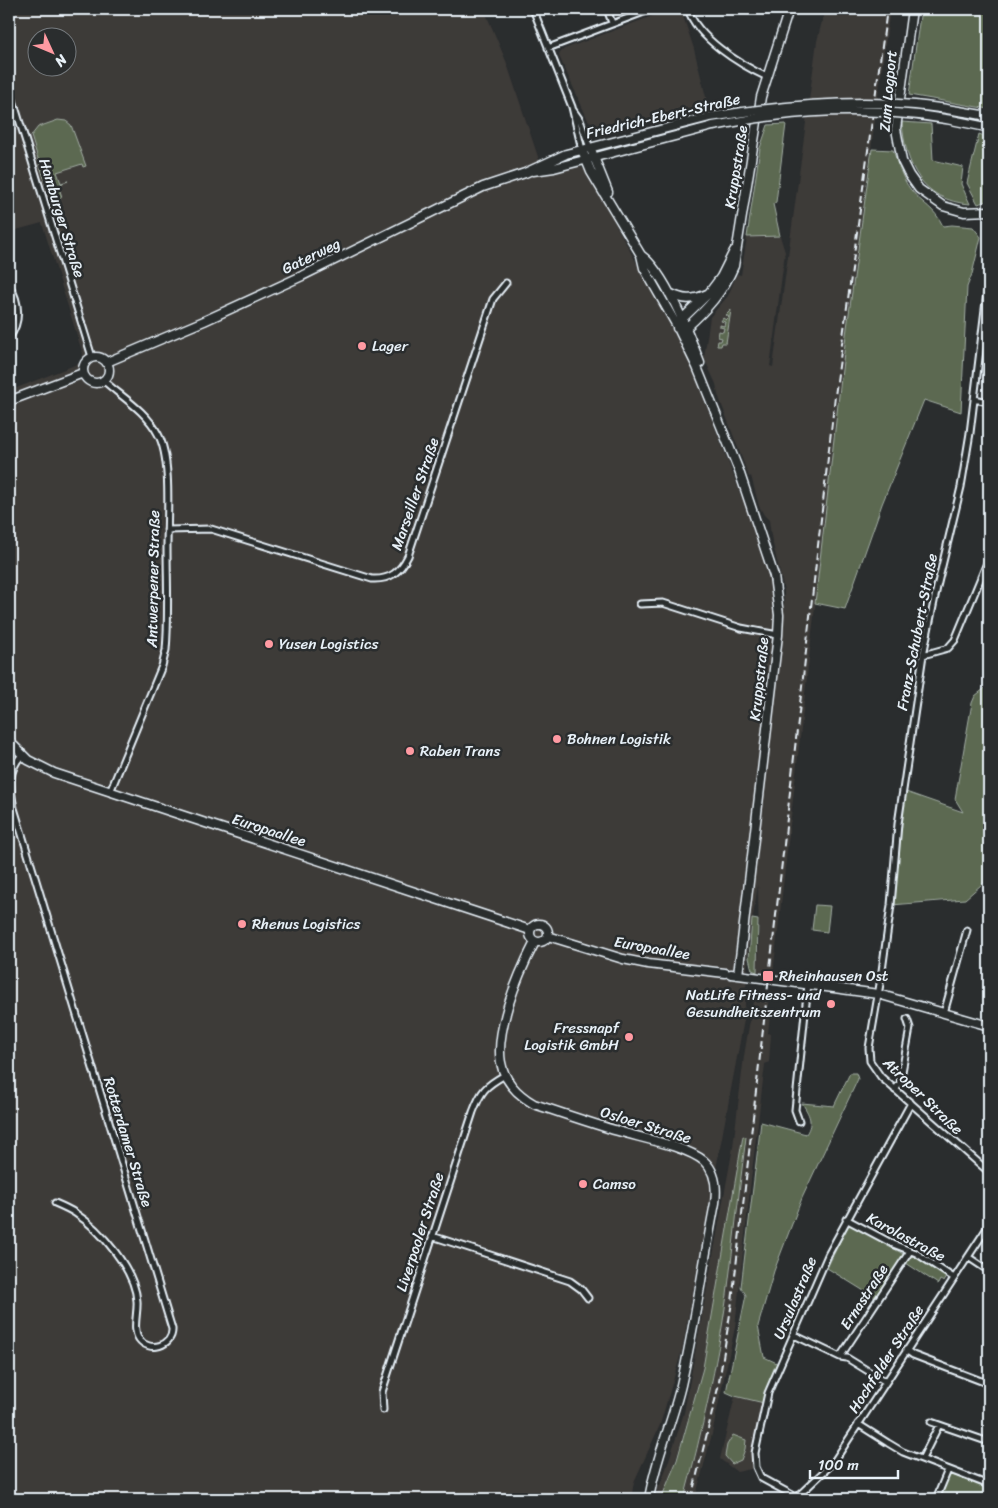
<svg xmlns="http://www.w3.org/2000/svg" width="998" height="1508" viewBox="0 0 998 1508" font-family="Sriracha,sans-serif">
<rect width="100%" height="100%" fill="#2a2d2e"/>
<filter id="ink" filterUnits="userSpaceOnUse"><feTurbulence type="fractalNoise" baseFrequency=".02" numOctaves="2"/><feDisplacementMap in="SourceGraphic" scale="10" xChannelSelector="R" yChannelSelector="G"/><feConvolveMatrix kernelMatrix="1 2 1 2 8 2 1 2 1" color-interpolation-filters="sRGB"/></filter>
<g filter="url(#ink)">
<path fill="#3d3a38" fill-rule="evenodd" d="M9,9H484L506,61L544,175L579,166L587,171L690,362L784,607V590L771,536L769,520L764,515L759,506L751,476L749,477L718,395L716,384L704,358L710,317L728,296L737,274L741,275L747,237L780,236L785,252L770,366L773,367L817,41L825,9H890L846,335L773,974L757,971L759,944L758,885L749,941L744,1020L682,1350L660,1425L634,1482L631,1499H9V391L85,361L42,223L9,232ZM38,38H68V68H38Z
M671,9L681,10L694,49L709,109L610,133H605L588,120L559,56L560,53L564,49Z
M755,990L770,992L767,1014L770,1016L768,1033L771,1035L769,1062L765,1064L751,1180L735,1327L712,1434L695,1499H684L702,1426L717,1359L729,1274L746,1137L744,1136L703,1368L673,1470L661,1499H656L658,1485H660L667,1466L684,1413L733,1147L744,1056Z
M735,1396L762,1402L751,1469L737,1472L720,1459Z"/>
<path fill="#5c6951" stroke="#a2ada4" d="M921,9H989V109L909,95Z
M58,120L66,121L71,125L86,166L83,167L82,164L57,172L61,183L68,181L58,185L62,197L51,201L31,136L38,127Z
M902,122L931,124L933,160L963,167L961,184L970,204C922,201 905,164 902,122Z
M786,124L776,202L773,204L780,236L747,237L760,148L768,125Z
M979,134L989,138V200L978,204L967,183Z
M872,149L893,150C898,163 902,179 911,190C923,205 934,207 943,226L952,225L973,227L981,237L972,274L967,287L961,412L924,400L882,504L845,609L815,603L846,335Z
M731,310L726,343H722L721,346H717L718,341H721L722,338L718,337L719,331L723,332L724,328L720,327V325L724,326L725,322L721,321L723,318L726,320L729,317L726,315Z
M989,685V878L965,899L891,905L903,791L963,812L955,799L972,703L975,696Z
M815,905L830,906L827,932L812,930Z
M752,919L758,920L757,972L752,970L749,958Z
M850,1073H856L858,1079L802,1198L774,1271L758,1326L764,1357L779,1364L764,1403L735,1396L726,1392L746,1295L741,1287L761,1122L806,1134C814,1122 809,1114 802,1103L834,1106Z
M743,1136L746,1137C739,1189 734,1242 727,1295C717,1364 702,1432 684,1499H661L677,1460L703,1368Z
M849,1223L905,1255L877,1299L827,1268Z
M911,1256H914L945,1275L947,1277L944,1282L940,1280L938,1284L906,1263Z
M733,1435L746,1440L745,1449L741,1460L732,1464L725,1456L727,1445Z
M950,1474L989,1489V1499H939Z"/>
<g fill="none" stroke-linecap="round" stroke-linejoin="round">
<g stroke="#e8f1f8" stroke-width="9">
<path id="street" d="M533,9L572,107L582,150
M607,9L612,23
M688,9C697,38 739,64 767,77
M548,48L652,9
M9,87L92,357
M573,110L580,120L590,148
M989,276L970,433L961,487L937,587L923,655L898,824L891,905L881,978L869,1048L870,1061L881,1077L989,1172
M9,285C20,302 21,322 9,338
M104,381C122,397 146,411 158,434C172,459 167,517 167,547C167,581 169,616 166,650L162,666L110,792
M974,399L989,402
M167,530L211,529L372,579C390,580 400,572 408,556L493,299L506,283
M640,604L663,603L741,628L778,635
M923,655L948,648L955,640L989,558
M22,755C7,771 10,788 14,808L172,1329C173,1346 149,1353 139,1339C132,1328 138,1314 137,1301C135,1270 101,1230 75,1213C69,1209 62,1206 55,1203
M944,1013L967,930
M895,1090L900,1083L910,1028L907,1019
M799,1121L795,1110L808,984
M846,1219L893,1244L916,1253L954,1278
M432,1236L570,1281L581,1289L588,1298
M968,1257L989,1271
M794,1335L840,1357L847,1358L886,1382
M906,1350L913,1355L989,1384
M840,1357L910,1251
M383,1410L382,1392L473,1112C481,1091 485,1086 505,1075
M931,1422L989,1442
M858,1424L888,1443L903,1452L989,1485
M922,1459L939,1425
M796,1497L761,1478L756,1467L755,1453L768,1393L828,1255L911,1103
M795,1499L833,1463L989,1225
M936,1499L948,1470"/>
</g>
<g stroke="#e8f1f8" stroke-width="11">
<path id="secondary" d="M912,9L896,129L902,161L909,175L919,189L943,206L964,212L989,211
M981,126L989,128
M582,150L591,172L641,255L644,268L677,326L697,367L739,471L774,576L779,615L778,635L738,975
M592,152L608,192
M533,171L554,168L713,126
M641,255C665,272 689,334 700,363
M669,293C683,300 692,301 707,294
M679,322L709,293L721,277L734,251
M677,328H686C707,309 723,292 734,266L761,97L789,9
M83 370a13 13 0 1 1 26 0a13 13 0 1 1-26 0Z
M107,362L204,321L302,276L483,187L525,173L566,154L710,117
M9,401L83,373
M9,741L28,760L54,773L530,930
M530 933a9 9 0 1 1 18 0a9 9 0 1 1-18 0Z
M548,936L623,959L648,964L725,973
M535,942C524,963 515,984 508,1006C496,1047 492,1080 534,1104C562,1113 590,1123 618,1131C641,1138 686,1146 704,1161C716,1172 717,1188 715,1203C703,1264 695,1325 681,1385C672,1423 655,1460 649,1499
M731,974L878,994L989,1026"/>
</g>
<use href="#street" stroke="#2a2d2e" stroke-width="5"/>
<use href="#secondary" stroke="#2a2d2e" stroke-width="8"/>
<path stroke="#e8f1f8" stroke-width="2" stroke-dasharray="8 4" stroke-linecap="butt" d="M691,1499L718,1388L732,1302L835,396L887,9"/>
<g stroke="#e8f1f8" stroke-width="11" stroke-linecap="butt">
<path id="secondary-bridge" d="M710,117C777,106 846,99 915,105C937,107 960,111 982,115
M713,126C733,123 753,118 774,116C843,107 912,110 981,126"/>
</g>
<use href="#secondary-bridge" stroke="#2a2d2e" stroke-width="8"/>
</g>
</g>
<g fill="#ff9aa2" stroke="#2a2d2e" stroke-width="2">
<circle cx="362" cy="346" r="5"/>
<circle cx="269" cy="644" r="5"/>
<circle cx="557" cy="739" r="5"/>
<circle cx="410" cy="751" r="5"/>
<circle cx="242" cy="924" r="5"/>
<rect x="762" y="970" width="12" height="12" rx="2.5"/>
<circle cx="831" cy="1004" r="5"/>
<circle cx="629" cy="1037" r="5"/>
<circle cx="583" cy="1184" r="5"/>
</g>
<g text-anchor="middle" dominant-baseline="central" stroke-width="5" stroke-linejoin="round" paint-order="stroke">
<g font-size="15" fill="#e8f1f8" stroke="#2a2d2e">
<text transform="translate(888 91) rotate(-85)">Zum Logport</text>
<text transform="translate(663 116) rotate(-13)">Friedrich-Ebert-Straße</text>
<text transform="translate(736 167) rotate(-81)">Kruppstraße</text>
<text transform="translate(62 218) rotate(73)">Hamburger Straße</text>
<text transform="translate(311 256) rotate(-26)">Gaterweg</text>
<text transform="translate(415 494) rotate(-71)">Marseiller Straße</text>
<text transform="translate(153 579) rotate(-89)">Antwerpener Straße</text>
<text transform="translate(917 632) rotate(-79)">Franz-Schubert-Straße</text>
<text transform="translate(759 679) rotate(-84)">Kruppstraße</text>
<text transform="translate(269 830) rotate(18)">Europaallee</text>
<text transform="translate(652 948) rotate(10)">Europaallee</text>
<text transform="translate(923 1096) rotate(44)">Atroper Straße</text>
<text transform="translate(646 1125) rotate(17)">Osloer Straße</text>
<text transform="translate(128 1142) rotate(73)">Rotterdamer Straße</text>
<text transform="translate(420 1232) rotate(-72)">Liverpooler Straße</text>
<text transform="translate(906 1237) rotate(28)">Karolastraße</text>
<text transform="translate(864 1297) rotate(-57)">Ernastraße</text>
<text transform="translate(795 1298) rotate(-67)">Ursulastraße</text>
<text transform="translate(886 1359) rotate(-57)">Hochfelder Straße</text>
</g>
<g font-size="15" fill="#e8f1f8" stroke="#2a2d2e" text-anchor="start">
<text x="372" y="346">Lager</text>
<text x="279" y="644">Yusen Logistics</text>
<text x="567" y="739">Bohnen Logistik</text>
<text x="420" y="751">Raben Trans</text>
<text x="252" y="924">Rhenus Logistics</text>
<text x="779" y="976">Rheinhausen Ost</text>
<text x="821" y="995" text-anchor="end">NatLife Fitness- und<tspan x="821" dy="17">Gesundheitszentrum</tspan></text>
<text x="619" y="1028" text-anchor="end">Fressnapf<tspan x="619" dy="17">Logistik GmbH</tspan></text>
<text x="593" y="1184">Camso</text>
</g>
</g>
<rect width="998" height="1508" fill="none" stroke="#2a2d2e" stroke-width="30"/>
<rect x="15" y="15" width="968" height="1478" fill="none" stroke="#e8f1f8" stroke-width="2" filter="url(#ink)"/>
<g transform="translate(52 52) rotate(134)"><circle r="24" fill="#2a2d2e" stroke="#767b7f"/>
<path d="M0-4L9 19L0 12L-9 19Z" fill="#ff9aa2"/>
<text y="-8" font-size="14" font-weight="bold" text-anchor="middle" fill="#e8f1f8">N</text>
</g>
<path d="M810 1470v8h88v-8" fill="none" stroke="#e8f1f8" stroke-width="2.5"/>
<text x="818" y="1470" font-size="15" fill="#e8f1f8" stroke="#2a2d2e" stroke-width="4" paint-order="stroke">100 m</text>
</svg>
